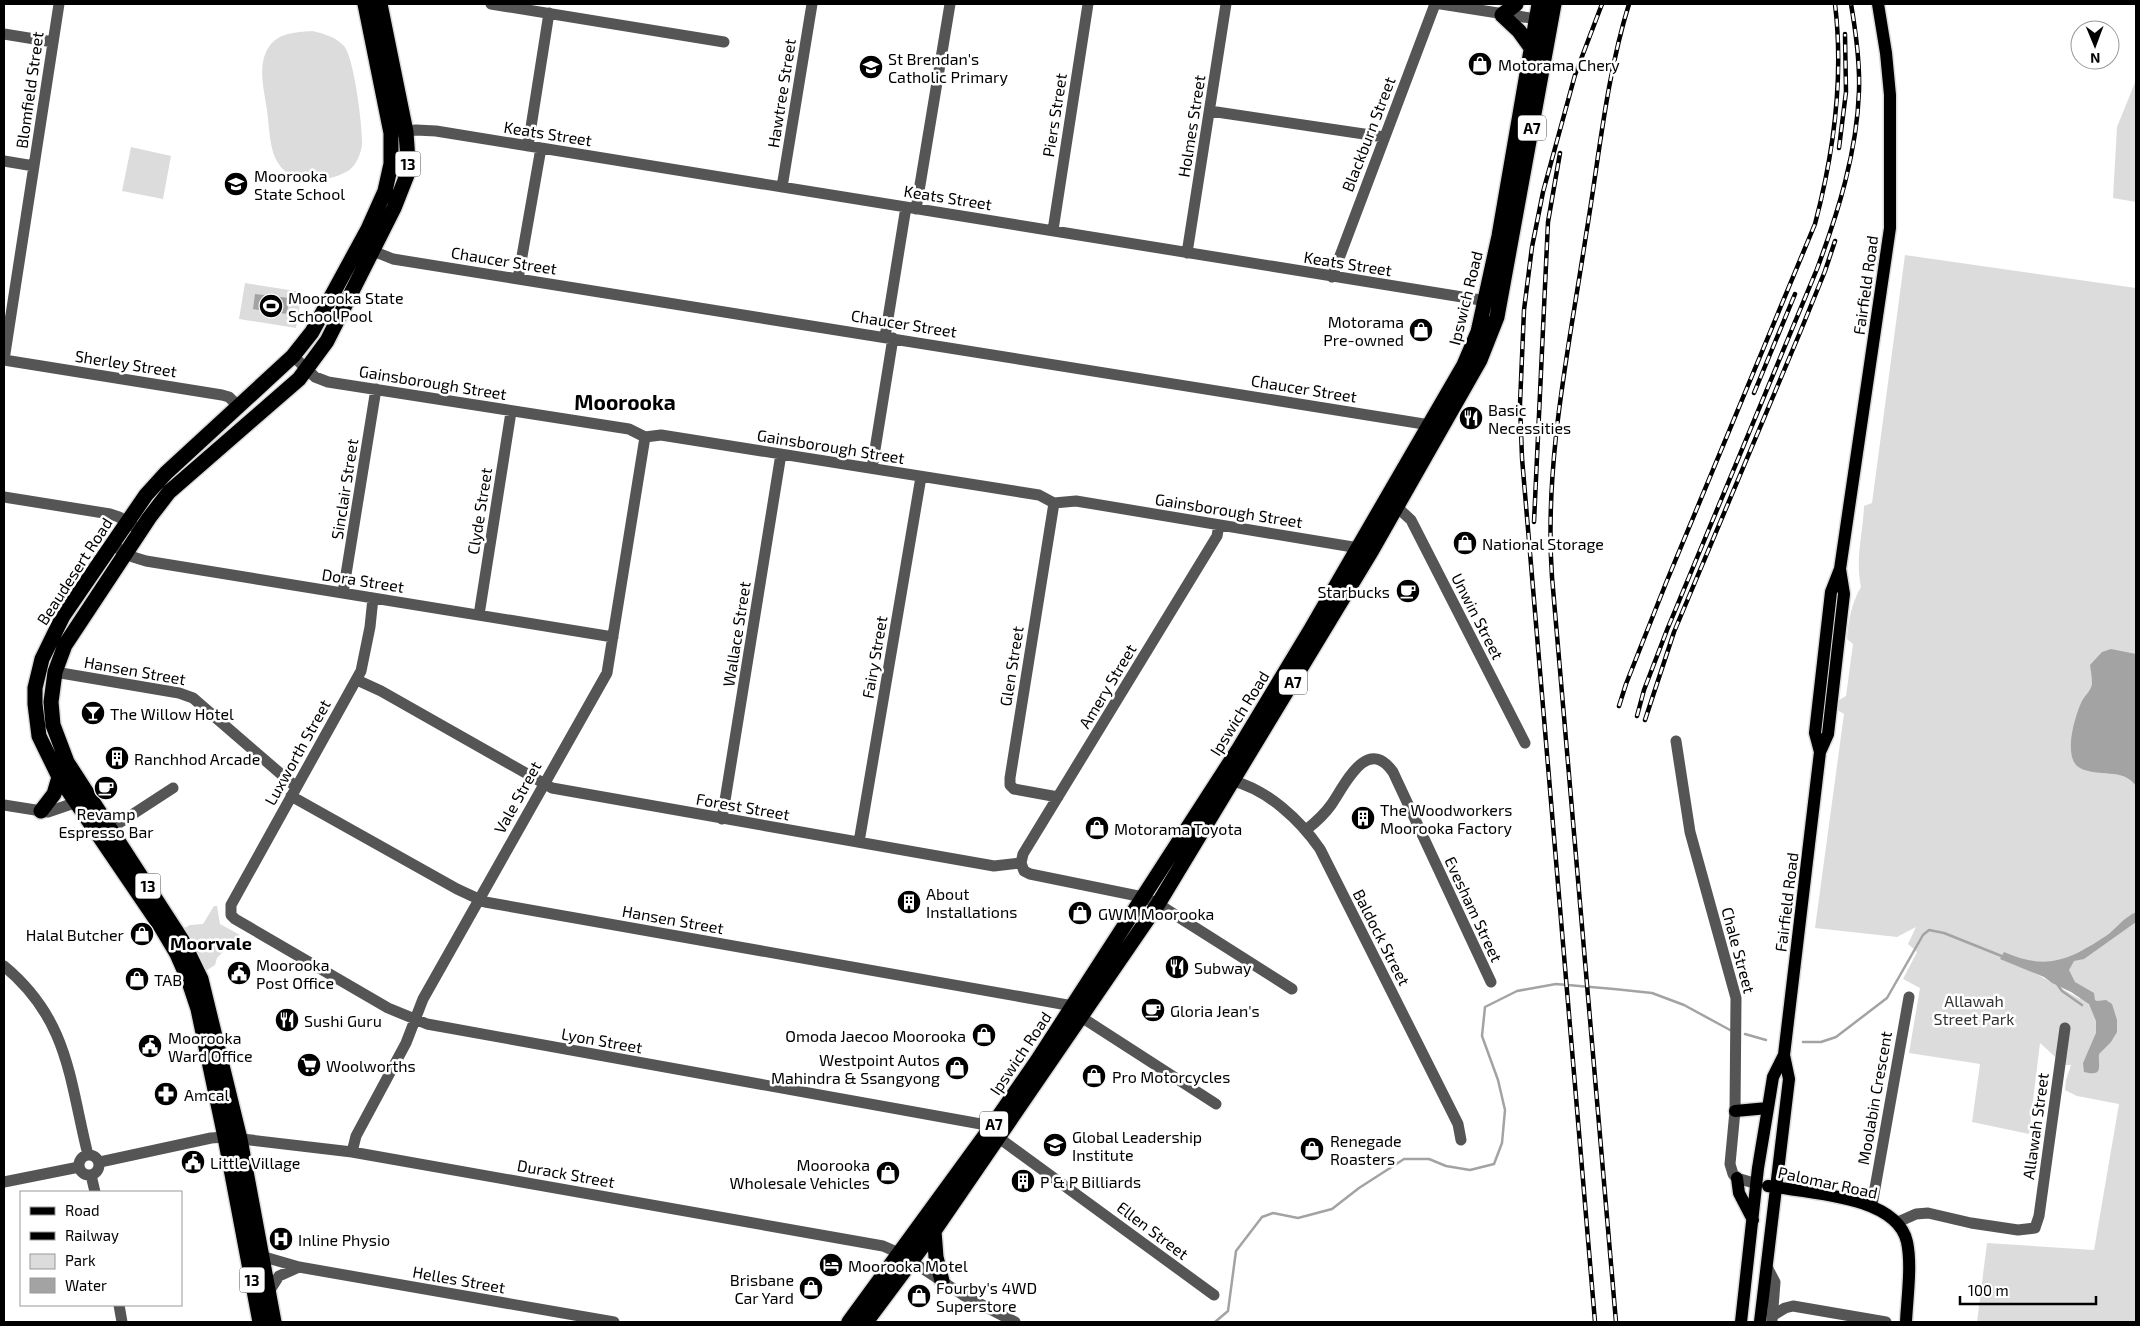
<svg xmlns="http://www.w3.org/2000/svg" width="2140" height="1326" viewBox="0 0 2140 1326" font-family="'Exo 2',sans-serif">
<rect width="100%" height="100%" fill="#fff"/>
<path fill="#dcdcdc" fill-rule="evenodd" d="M313,31C324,34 336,37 344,46C354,57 363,129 362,145C361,154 355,167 348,171C322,185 286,186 274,155C269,141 269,124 267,110C264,88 256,63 271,44C281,32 300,32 313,31Z
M2136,80V202L2113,198L2117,127Z
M131,147L171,156L163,199L122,191Z
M1905,255L2136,288V1322H1977L1987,1243L2094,1250L2119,1104L2077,1096L2065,1090L2066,1080L2071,1065H2064L2040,1043L2029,1134L1972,1122L1980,1064L1909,1053L1920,988L1903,979L1917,952L1908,944L1916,927L1897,937L1815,928L1844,714L1837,710L1839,700L1846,696L1853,644L1847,639C1848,621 1852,602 1861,587C1855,558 1863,534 1864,506L1872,503ZM2024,961L2081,990L2080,999L2030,970Z
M245,283L302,292L296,328L239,319Z
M214,906H217L220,924L240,935L217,958L215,965L204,972L181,930L190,925L203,924Z"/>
<path fill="#a3a3a3" d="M255,294L289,298L287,314L253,309Z
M2111,649L2136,654V786C2123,767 2099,778 2080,768C2062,759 2075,715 2082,701C2085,695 2091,691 2092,684C2092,678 2091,671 2090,665L2102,652Z
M2136,912V922L2084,959L2074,961L2069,970L2075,982L2094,993L2095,1000L2097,1001L2106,1000L2112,1004L2117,1020V1032L2111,1042L2099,1054C2098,1067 2104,1077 2084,1072L2083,1063L2096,1033V1021L2089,1004L2071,992L2052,983L2044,977L2000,959L2004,952C2047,971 2069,960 2106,936C2117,928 2123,918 2136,912Z"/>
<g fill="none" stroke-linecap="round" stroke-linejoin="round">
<path stroke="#a3a3a3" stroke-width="2.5" d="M2057,984L2062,991L2082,1005
M1745,1034L1766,1040
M1803,1042H1821L1836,1037L1887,998L1923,935L1929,930L1944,933L2004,957
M1215,1322L1228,1311L1236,1251L1262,1217L1273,1213L1298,1218L1332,1209L1359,1188L1404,1159H1429L1446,1166L1470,1170L1494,1164L1502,1143L1505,1110L1498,1080L1482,1036L1485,1007L1517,991L1556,984L1614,989L1652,993L1684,1005L1730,1030"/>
<g stroke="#dbdbdb" stroke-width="15">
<path id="major" d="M1820,752L1815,733L1831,592L1840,569L1890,228V95L1886,53L1878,4
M1735,1111L1768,1108
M1737,1178L1739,1193L1753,1220
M1768,1186C1807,1193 1897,1195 1907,1242C1912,1265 1907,1299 1906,1322
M1741,1322L1758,1168L1768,1108L1773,1077L1784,1055
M1760,1322L1789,1079L1784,1055L1820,752L1828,734L1841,620L1844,594L1840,569"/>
</g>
<g stroke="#dbdbdb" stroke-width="18">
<path id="highway" d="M1516,4L1502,15L1519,31L1532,49
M41,811L54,794L59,777
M934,1231L936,1257L942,1281
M260,1322L225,1137L198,1009L188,979L177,954L161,927L59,777L39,736L35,704V688L42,659L63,616L146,495L166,473L293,356L312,332L368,229L385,191L391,164V133L365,4
M274,1322L240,1139L201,979L182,940L67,762L53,725L51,702L55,672L65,645L149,518L169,492L299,379L327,341L394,208L407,175L408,161L406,132L380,4
M849,1322L992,1126L1037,1061L1143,897L1238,750L1311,629L1464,365L1478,332L1499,236L1539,4
M866,1322L934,1231L1158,904L1372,550L1480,360L1497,317L1554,4"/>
</g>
<path stroke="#555" stroke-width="11" d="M491,4L724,42
M1441,4L1543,20
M4,34L53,42
M1210,111L1384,137
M400,132L416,130L436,131L1493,302
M528,146L549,13
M4,161L34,166
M782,187L812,4
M916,209L950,4
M1053,230L1088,4
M373,251L393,259L1430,425
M1187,253L1226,4
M1332,277L1435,4
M518,279L541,148
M885,337L906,207
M293,356L315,377L328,382L629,429L645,437L661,435L1039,495L1054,503L1076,501L1365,549
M4,360L59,4
M4,360L222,395L229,397L239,407
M872,468L893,338
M4,497L110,514L119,517L140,530
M1054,503L1010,778V785L1014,789L1058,797
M1397,507L1411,520L1525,743
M112,545L133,557L146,561L613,637
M343,593L376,389
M373,598L370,627L361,671L231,905V915L235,919L388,1008L427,1024L992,1126
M479,615L511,412
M55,672L179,693L193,698L296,787
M357,680L381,691L552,788L994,866L1021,863
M1676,741L1690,832L1736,998L1735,1111L1730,1164L1733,1174L1737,1178L1757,1184
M1233,781C1268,790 1300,820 1320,849L1458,1124L1461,1140
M291,796L457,889L485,902L1073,1006
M4,805L48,812L83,800
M722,819L781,454
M110,829L173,788
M1306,830C1316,822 1324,815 1331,805C1345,785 1367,735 1393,772L1491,982
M859,842L921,477
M1021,863L1023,854L1217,536L1219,525
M1021,863L1024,871L1030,874L1143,897L1158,904L1292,989
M4,966C69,1020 69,1079 88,1155
M1081,1017L1216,1104
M999,1138L1214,1295
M352,1152L356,1136L406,1043L423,999L607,673L645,437
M79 1165a10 10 0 1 1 20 0a10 10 0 1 1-20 0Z
M100,1162L211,1138L225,1137L352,1152L883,1246L899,1253L963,1295L1015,1322
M91,1175L95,1192
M4,1182L79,1167
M1872,1205L1909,997
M1898,1222L1916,1214L1928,1213L1971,1223L2018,1230L2035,1228L2039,1216L2065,1028
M261,1256L299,1267L614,1322
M1767,1267L1775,1282L1772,1321
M268,1293L279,1276L299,1267
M119,1305L122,1322
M1772,1316L1785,1308L1793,1306L1886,1322"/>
<use href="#major" stroke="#000" stroke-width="12"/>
<use href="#highway" stroke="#000" stroke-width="15"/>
<g stroke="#000" stroke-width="4.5">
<path id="rail" d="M1839,148L1846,92L1845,34
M1754,393L1795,294
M1534,522L1548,222L1560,153
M1619,706L1626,684L1666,583L1815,224C1834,152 1844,79 1835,4
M1637,716L1644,690L1667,630L1817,269C1838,213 1857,152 1859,91C1860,62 1856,33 1851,4
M1645,720L1674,632L1801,330L1825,271L1835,241
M1595,1322L1522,458L1520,404L1524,310L1532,247L1543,192L1575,75L1602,4
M1616,1322L1552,577C1544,462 1569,348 1586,235C1599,158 1606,78 1629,4"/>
</g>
<use href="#rail" stroke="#fff" stroke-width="2.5" stroke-dasharray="8" stroke-linecap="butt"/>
</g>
<defs>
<g id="shop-disc" transform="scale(1.25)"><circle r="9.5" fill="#000" stroke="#fff"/><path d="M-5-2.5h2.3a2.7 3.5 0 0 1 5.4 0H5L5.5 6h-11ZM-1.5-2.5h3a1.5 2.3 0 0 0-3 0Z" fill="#fff"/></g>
<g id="school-disc" transform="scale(1.25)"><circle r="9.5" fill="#000" stroke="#fff"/><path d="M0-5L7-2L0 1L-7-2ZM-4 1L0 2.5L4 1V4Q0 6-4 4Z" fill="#fff"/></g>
<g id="stadium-disc" transform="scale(1.25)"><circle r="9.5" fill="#000" stroke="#fff"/><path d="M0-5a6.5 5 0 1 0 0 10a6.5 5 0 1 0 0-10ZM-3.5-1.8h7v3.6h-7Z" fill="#fff"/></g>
<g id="restaurant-disc" transform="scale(1.25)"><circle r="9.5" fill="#000" stroke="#fff"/><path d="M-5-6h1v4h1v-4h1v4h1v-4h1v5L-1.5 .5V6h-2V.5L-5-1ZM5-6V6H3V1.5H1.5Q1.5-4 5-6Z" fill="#fff"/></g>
<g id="cafe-disc" transform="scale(1.25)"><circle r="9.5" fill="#000" stroke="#fff"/><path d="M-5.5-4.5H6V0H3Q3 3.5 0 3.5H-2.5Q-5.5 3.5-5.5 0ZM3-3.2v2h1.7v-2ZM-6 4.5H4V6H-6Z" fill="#fff"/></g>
<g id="bar-disc" transform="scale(1.25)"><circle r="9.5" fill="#000" stroke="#fff"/><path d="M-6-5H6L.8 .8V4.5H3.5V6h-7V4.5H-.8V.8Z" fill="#fff"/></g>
<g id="building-disc" transform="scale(1.25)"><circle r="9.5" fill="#000" stroke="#fff"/><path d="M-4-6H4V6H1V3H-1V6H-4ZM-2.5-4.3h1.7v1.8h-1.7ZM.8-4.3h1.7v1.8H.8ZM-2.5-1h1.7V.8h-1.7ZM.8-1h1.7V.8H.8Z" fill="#fff"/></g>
<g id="civic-disc" transform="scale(1.25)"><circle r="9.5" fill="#000" stroke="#fff"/><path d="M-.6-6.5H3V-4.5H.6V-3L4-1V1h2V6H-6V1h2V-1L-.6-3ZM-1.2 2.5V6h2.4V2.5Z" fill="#fff"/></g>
<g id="supermarket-disc" transform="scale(1.25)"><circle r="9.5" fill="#000" stroke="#fff"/><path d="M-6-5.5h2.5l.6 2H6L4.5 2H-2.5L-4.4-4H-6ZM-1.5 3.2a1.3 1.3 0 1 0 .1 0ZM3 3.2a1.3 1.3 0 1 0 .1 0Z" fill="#fff"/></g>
<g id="pharmacy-disc" transform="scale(1.25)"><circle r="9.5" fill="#000" stroke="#fff"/><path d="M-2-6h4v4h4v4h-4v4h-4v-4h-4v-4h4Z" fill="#fff"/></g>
<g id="university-disc" transform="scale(1.25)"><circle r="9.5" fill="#000" stroke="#fff"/><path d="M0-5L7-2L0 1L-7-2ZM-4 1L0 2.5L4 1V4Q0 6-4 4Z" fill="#fff"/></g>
<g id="hospital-disc" transform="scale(1.25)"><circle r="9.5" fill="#000" stroke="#fff"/><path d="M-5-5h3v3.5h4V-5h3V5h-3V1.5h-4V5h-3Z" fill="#fff"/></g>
<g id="hotel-disc" transform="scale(1.25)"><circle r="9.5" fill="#000" stroke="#fff"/><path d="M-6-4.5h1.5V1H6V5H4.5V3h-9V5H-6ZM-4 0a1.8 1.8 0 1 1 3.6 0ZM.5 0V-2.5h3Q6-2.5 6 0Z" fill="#fff"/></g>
</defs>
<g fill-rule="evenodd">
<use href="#shop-disc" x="1480" y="64"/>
<use href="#school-disc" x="871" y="67"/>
<use href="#school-disc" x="236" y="184"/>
<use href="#stadium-disc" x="271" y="306"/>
<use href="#shop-disc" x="1421" y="330"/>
<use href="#restaurant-disc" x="1471" y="418"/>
<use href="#shop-disc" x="1465" y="543"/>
<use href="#cafe-disc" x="1408" y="591"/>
<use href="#bar-disc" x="93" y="713"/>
<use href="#building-disc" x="117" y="758"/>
<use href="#cafe-disc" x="106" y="788"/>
<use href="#building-disc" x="1363" y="818"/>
<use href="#shop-disc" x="1097" y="828"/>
<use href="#building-disc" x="909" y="902"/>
<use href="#shop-disc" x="1080" y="913"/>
<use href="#shop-disc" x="142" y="934"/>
<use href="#restaurant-disc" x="1177" y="967"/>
<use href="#civic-disc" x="239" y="973"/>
<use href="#shop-disc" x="137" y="979"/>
<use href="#cafe-disc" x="1153" y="1010"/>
<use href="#restaurant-disc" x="287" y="1020"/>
<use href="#shop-disc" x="984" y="1035"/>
<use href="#civic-disc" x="150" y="1046"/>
<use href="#supermarket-disc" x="309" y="1065"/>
<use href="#shop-disc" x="957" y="1068"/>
<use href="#shop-disc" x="1094" y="1076"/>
<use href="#pharmacy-disc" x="166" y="1094"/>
<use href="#university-disc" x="1055" y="1145"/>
<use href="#shop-disc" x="1312" y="1149"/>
<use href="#civic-disc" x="193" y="1162"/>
<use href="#shop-disc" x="888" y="1173"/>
<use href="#building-disc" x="1023" y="1181"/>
<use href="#hospital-disc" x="281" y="1239"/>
<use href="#hotel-disc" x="831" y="1265"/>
<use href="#shop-disc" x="811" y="1288"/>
<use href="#shop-disc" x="919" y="1296"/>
</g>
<g text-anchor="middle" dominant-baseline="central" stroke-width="5" stroke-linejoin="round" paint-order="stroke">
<g fill="#fff" stroke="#4c4c4c" stroke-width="1">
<rect x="1518" y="115.5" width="28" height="25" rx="4"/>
<rect x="395.5" y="151.5" width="25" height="25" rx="4"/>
<rect x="1279" y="669.5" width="28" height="25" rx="4"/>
<rect x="135.5" y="873.5" width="25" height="25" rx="4"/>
<rect x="980" y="1111.5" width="28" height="25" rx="4"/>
<rect x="239.5" y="1267.5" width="25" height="25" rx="4"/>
</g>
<g font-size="15" font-weight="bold" fill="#000">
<text x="1532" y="128">A7</text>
<text x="408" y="164">13</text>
<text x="1293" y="682">A7</text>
<text x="148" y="886">13</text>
<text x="994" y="1124">A7</text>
<text x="252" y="1280">13</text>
</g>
<g font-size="16" fill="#000" stroke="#fff" text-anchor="start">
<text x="888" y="58">St Brendan's<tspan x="888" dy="18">Catholic Primary</tspan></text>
<text x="1498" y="64">Motorama Chery</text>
<text x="254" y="175">Moorooka<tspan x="254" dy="18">State School</tspan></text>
<text x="288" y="297">Moorooka State<tspan x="288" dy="18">School Pool</tspan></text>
<text x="1404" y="321" text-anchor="end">Motorama<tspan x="1404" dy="18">Pre-owned</tspan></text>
<text x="1488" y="409">Basic<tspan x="1488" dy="18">Necessities</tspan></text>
<text x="1482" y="543">National Storage</text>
<text x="1390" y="591" text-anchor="end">Starbucks</text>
<text x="110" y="713">The Willow Hotel</text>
<text x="134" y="758">Ranchhod Arcade</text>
<text x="1380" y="809">The Woodworkers<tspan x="1380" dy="18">Moorooka Factory</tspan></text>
<text x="106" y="813" text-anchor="middle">Revamp<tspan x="106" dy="18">Espresso Bar</tspan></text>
<text x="1114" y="828">Motorama Toyota</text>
<text x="926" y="893">About<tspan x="926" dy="18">Installations</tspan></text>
<text x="1098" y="913">GWM Moorooka</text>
<text x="124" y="934" text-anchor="end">Halal Butcher</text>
<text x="256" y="964">Moorooka<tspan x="256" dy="18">Post Office</tspan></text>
<text x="1194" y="967">Subway</text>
<text x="154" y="979">TAB</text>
<text x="1170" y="1010">Gloria Jean's</text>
<text x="304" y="1020">Sushi Guru</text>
<text x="966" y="1035" text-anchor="end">Omoda Jaecoo Moorooka</text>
<text x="168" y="1037">Moorooka<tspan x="168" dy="18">Ward Office</tspan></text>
<text x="940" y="1059" text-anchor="end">Westpoint Autos<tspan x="940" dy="18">Mahindra &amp; Ssangyong</tspan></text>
<text x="326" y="1065">Woolworths</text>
<text x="1112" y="1076">Pro Motorcycles</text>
<text x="184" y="1094">Amcal</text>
<text x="1072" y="1136">Global Leadership<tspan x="1072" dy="18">Institute</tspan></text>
<text x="1330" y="1140">Renegade<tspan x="1330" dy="18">Roasters</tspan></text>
<text x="210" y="1162">Little Village</text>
<text x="870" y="1164" text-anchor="end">Moorooka<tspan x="870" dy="18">Wholesale Vehicles</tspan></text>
<text x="1040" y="1181">P &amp; P Billiards</text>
<text x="298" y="1239">Inline Physio</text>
<text x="848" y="1265">Moorooka Motel</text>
<text x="794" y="1279" text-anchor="end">Brisbane<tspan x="794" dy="18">Car Yard</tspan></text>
<text x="936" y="1287">Fourby's 4WD<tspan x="936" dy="18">Superstore</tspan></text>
</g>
<g font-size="16" fill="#000" stroke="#fff">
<text transform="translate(29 90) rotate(-82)">Blomfield Street</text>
<text transform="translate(781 93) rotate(-81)">Hawtree Street</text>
<text transform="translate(1054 115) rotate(-81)">Piers Street</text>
<text transform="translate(1191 126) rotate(-81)">Holmes Street</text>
<text transform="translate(548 133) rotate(9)">Keats Street</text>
<text transform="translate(1368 134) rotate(-69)">Blackburn Street</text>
<text transform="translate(948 197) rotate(9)">Keats Street</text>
<text transform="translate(504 260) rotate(9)">Chaucer Street</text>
<text transform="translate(1348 263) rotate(9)">Keats Street</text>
<text transform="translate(1865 285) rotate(-82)">Fairfield Road</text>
<text transform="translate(1465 298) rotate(-76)">Ipswich Road</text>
<text transform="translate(904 323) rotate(9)">Chaucer Street</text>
<text transform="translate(126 363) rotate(9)">Sherley Street</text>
<text transform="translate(433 382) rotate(9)">Gainsborough Street</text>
<text transform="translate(1304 388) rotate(9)">Chaucer Street</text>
<text transform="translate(831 446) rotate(9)">Gainsborough Street</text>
<text transform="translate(344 489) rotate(-81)">Sinclair Street</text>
<text transform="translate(1229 510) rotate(9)">Gainsborough Street</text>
<text transform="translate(479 511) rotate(-81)">Clyde Street</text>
<text transform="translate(74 571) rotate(-57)">Beaudesert Road</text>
<text transform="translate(363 580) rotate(9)">Dora Street</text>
<text transform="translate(1478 616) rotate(63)">Unwin Street</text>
<text transform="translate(736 634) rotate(-81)">Wallace Street</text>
<text transform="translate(874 657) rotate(-80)">Fairy Street</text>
<text transform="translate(1011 666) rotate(-81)">Glen Street</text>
<text transform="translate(135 670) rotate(10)">Hansen Street</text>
<text transform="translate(1107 686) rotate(-59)">Amery Street</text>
<text transform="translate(1239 713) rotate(-58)">Ipswich Road</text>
<text transform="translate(297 752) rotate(-61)">Luxworth Street</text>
<text transform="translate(517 797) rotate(-61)">Vale Street</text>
<text transform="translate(743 806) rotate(10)">Forest Street</text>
<text transform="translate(1786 902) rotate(-83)">Fairfield Road</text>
<text transform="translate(1474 909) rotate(65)">Evesham Street</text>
<text transform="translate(673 919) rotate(10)">Hansen Street</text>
<text transform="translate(1382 937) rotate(63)">Baldock Street</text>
<text transform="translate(1739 950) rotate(75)">Chale Street</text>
<text transform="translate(602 1040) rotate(10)">Lyon Street</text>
<text transform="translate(1020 1053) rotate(-56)">Ipswich Road</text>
<text transform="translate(1874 1098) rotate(-80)">Moolabin Crescent</text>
<text transform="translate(2035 1126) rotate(-82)">Allawah Street</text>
<text transform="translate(566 1173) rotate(10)">Durack Street</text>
<text transform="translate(1828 1182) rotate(12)">Palomar Road</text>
<text transform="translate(1153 1230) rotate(37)">Ellen Street</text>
<text transform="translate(459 1279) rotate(10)">Helles Street</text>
</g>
<g font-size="16" fill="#333" stroke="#fff">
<text x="1974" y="1000">Allawah<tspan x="1974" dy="18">Street Park</tspan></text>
</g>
<g font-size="18" font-weight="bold" fill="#000" stroke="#fff">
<text x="211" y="943">Moorvale</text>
</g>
<g font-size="21" font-weight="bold" fill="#000" stroke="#fff">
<text x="625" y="401">Moorooka</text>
</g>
</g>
<rect width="2140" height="1326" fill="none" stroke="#000000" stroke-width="10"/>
<rect x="20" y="1191" width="162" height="115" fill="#ffffff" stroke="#999999"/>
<rect x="30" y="1207" width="25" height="8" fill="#000000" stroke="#999999"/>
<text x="65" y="1216" font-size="15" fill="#000000">Road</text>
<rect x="30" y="1232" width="25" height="8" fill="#000000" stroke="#999999"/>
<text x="65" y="1241" font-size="15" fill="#000000">Railway</text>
<rect x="30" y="1254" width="25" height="15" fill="#dcdcdc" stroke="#999999"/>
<text x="65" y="1266" font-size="15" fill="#000000">Park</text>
<rect x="30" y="1278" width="25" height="15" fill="#a3a3a3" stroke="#999999"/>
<text x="65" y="1291" font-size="15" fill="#000000">Water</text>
<g transform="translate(2095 45) rotate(179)"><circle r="24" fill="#ffffff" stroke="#999999"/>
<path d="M0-4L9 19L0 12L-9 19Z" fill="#000000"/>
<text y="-8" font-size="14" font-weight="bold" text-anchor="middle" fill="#000000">N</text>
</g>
<path d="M1960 1296v8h136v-8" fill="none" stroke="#000000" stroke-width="2.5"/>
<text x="1968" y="1296" font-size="15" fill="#000000" stroke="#ffffff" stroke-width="4" paint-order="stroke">100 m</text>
</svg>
